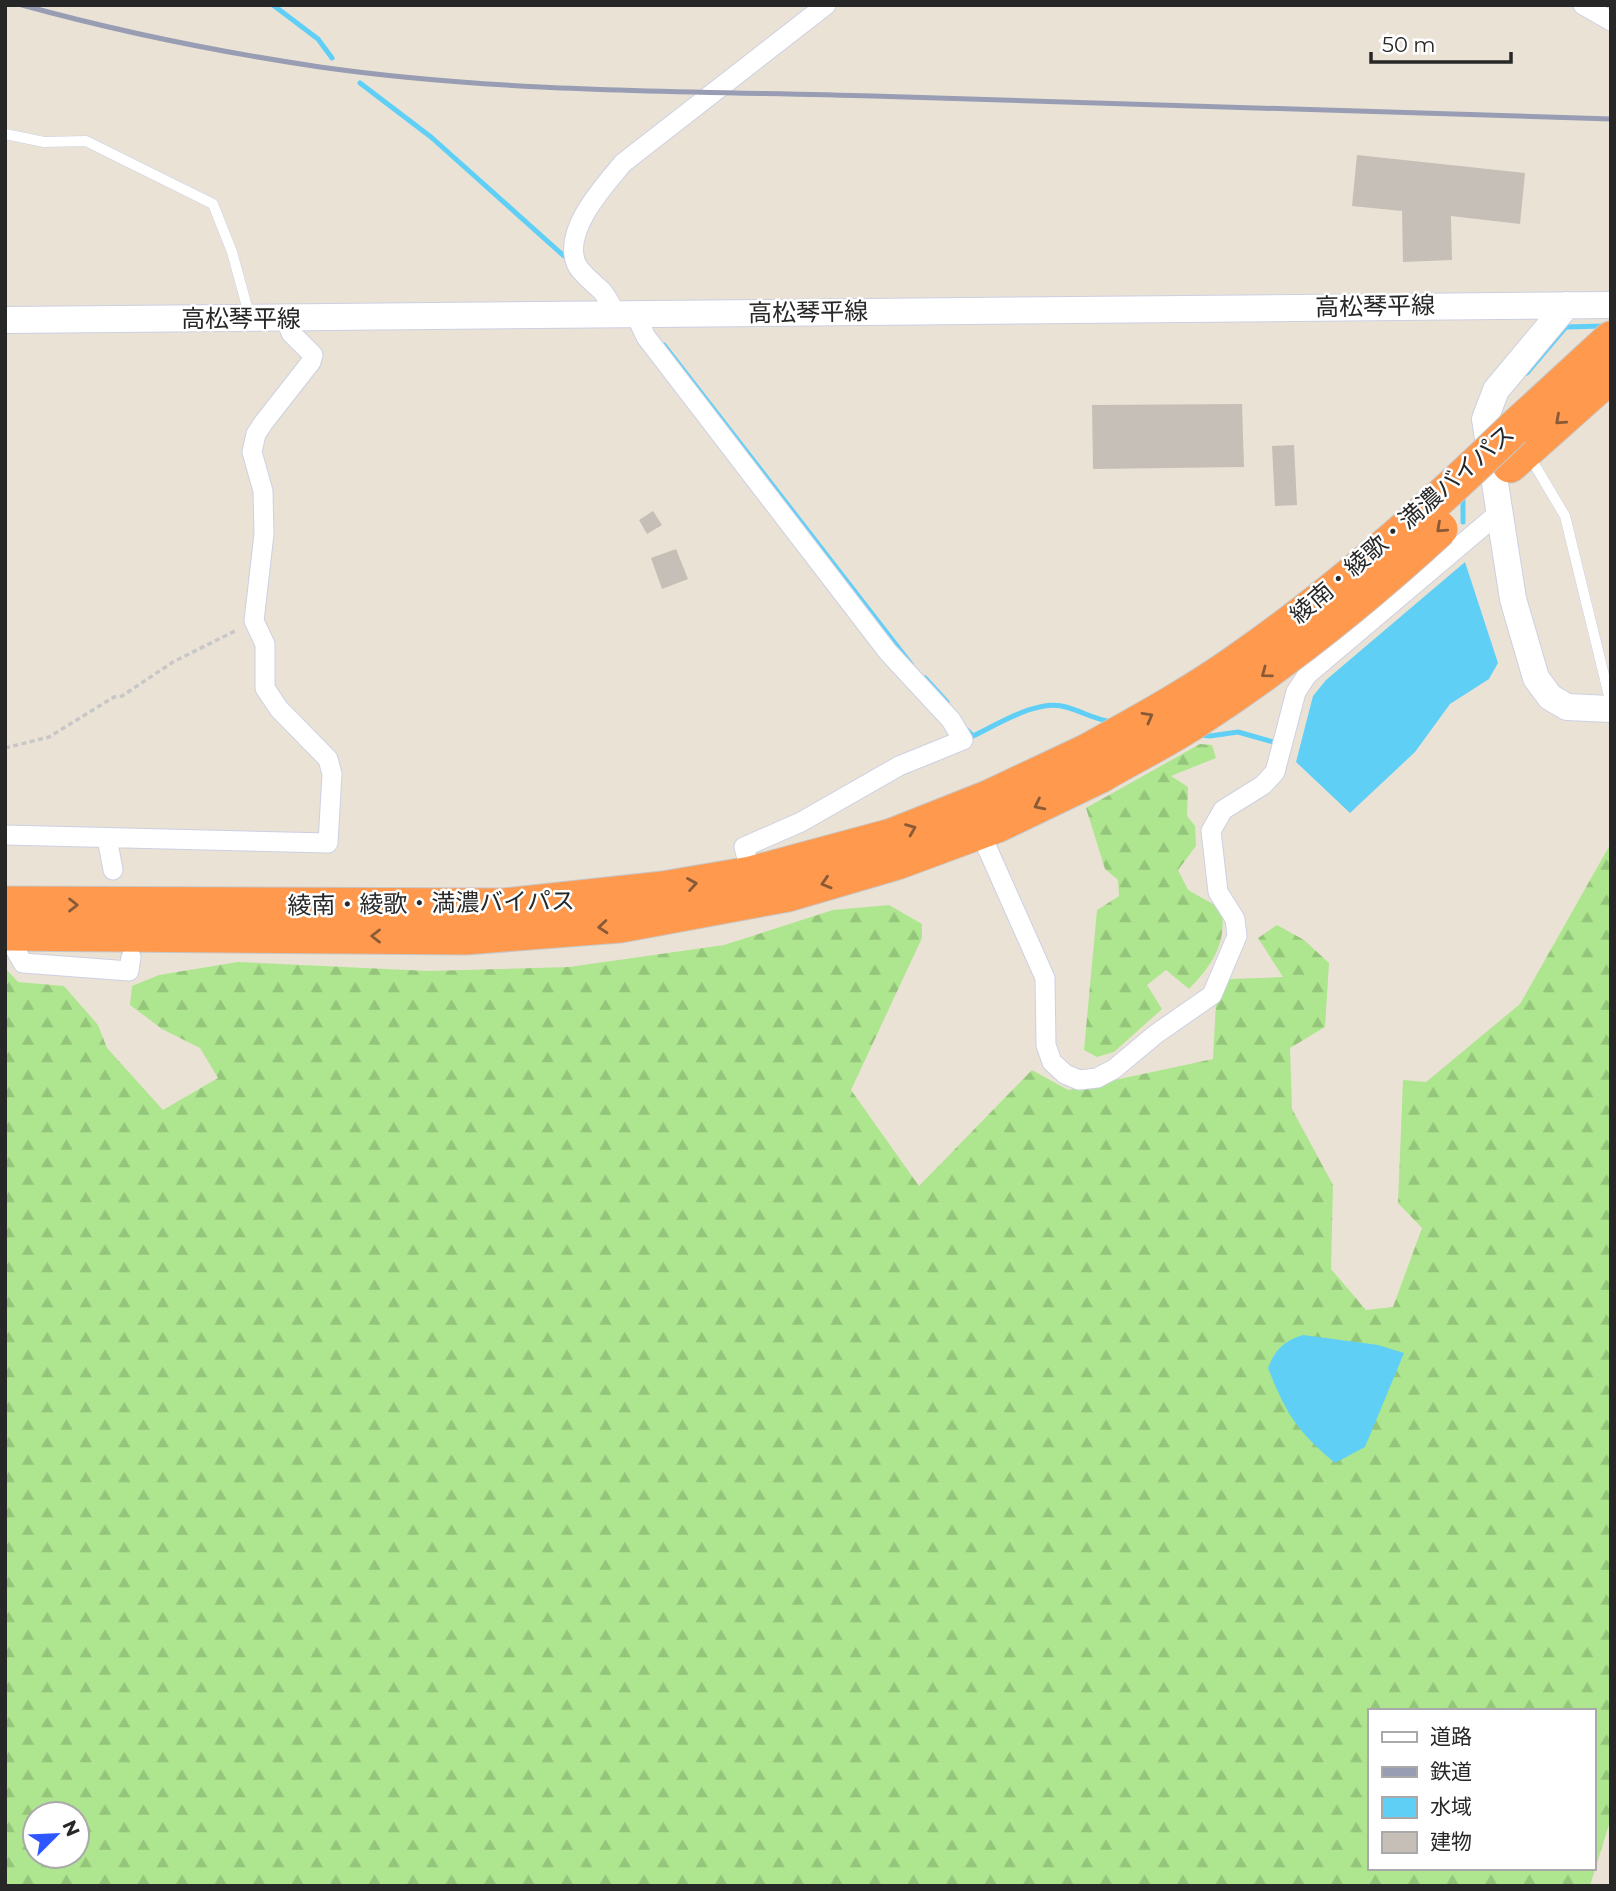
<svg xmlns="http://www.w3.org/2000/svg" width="1616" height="1891" viewBox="0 0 1616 1891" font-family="Montserrat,'Noto Sans JP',sans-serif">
<defs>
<pattern id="forest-firs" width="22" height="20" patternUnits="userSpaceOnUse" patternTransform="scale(1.75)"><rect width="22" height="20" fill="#ade68e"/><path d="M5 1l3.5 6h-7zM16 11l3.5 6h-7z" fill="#95c57a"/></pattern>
</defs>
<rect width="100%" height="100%" fill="#ebe2d6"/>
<path fill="url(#forest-firs)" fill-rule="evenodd" d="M1200,744L1212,745L1216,758L1171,776L1188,787L1187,816L1195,826L1196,846L1178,870L1188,890L1222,909C1226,945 1213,964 1189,989L1166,970L1147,985L1162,1009L1114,1052L1097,1057L1084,1050L1097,910L1119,896L1118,880L1105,869L1086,808Z
M1611,843V1818L1590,1886H5V968L18,982L64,986L98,1025L107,1048L163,1110L218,1078L200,1048L162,1029L130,1005L132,986L159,975L238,962L428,971L569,967L724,945L833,910L889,905L922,924V938L851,1090L919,1186L1032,1070L1068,1090L1213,1059L1216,1003L1230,979L1283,977L1258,938L1277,925L1304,940L1329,963L1325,1027L1290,1048L1292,1109L1333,1185L1331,1269L1366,1310L1393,1307L1422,1228L1398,1203L1403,1080L1426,1082L1520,1004ZM1369,1711H1593V1868H1369ZM35,1814H77V1856H35Z"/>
<path fill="#60cff6" d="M1465,562L1498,663L1489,679L1450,704L1415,752L1350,813L1296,762L1313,696L1326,680Z
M1303,1335L1378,1345L1404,1353L1365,1447L1335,1463C1297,1431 1286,1414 1268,1368C1274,1351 1285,1340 1303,1335Z"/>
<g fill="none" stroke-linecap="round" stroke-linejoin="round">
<path stroke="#60cff6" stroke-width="5" d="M273,5L318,39L332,58
M360,83L431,137L564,256
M664,345L911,664
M1527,373L1566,327L1604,326
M1463,522V493
M925,678L947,702
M967,730L973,736C997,725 1038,698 1066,707C1084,712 1092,719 1113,722
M1199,735L1210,736L1238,732L1277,743"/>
</g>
<path fill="#c6bfb7" d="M1357,155L1525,173L1520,224L1451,216L1452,260L1403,262L1402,211L1352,206Z
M1242,404L1244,467L1093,469L1092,405Z
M1294,445L1297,505L1275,506L1272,446Z
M653,511L662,525L647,534L639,520Z
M676,549L688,579L662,589L651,558Z"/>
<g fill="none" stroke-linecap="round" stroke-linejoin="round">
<g stroke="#ccd0e2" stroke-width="11">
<path id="lane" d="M5,134L44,142L86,141L213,204L232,252L249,314
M1530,457L1565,516L1611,704"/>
</g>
<g stroke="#ccd0e2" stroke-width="21">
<path id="street" d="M1583,5L1611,21
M616,314C612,307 608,298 602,291C594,283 580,273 576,263C563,230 604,186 623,163L826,5
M635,314L646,337L888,652L951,720L963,740L899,766L801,822L744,847L751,874
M980,832L1045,978L1046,1045L1052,1062L1065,1074L1079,1080L1097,1078L1114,1069L1156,1034L1212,995L1237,936L1235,919L1218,892L1211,831L1223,810L1263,785L1275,772L1296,692L1307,675L1501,511
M5,835L328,843L332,774L328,759L279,709L265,688V644L254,621L264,534L263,491L252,452L256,434L264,422L311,362L313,355L291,333L285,318
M107,838L113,870
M17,924L15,949L23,963L129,971L131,957"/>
</g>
<g stroke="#ccd0e2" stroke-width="28">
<path id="secondary" d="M1567,305L1496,390L1485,419L1513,599L1536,678L1550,697L1567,707L1611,709
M5,320L1611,305"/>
</g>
<g stroke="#c7c7c7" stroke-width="37">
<path id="highway" d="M1513,429L1611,339
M1510,465L1611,375
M5,904L504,906L663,889L751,874L892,836L988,798L1088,751
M5,933L466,937L620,925L788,894L897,862L997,825L1101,775"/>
</g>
<path stroke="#c7c7c7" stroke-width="3.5" stroke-dasharray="5 3.5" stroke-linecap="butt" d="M5,748L49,737L114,697L122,696L173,662L237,630"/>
<use href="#lane" stroke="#fff" stroke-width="10"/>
<use href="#street" stroke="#fff" stroke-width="19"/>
<use href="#secondary" stroke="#fff" stroke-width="26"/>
<use href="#highway" stroke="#ff994d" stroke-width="35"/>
<path stroke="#999db3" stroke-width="5" d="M22,5C120,32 219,52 320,67C503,93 689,91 873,96C1119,103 1365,111 1611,119"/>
<g stroke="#c7c7c7" stroke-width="37" stroke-linecap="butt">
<path id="highway-bridge" d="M1088,751C1138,723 1188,696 1235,663C1335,594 1426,513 1513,429
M1101,775C1133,756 1167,740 1198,719C1284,663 1364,599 1440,529"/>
</g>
<use href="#highway-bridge" stroke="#ff994d" stroke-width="35"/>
</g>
<defs><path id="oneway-chevron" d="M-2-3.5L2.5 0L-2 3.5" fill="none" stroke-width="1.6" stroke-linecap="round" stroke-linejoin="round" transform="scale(1.75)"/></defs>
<g stroke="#885a38">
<use href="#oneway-chevron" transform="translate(1560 420) rotate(138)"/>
<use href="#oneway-chevron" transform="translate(1441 528) rotate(138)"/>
<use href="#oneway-chevron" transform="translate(1266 673) rotate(143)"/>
<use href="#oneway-chevron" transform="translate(1148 717) rotate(-29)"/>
<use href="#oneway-chevron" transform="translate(1039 805) rotate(154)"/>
<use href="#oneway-chevron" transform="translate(911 829) rotate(-22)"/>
<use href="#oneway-chevron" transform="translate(826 883) rotate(163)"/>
<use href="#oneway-chevron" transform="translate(692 884) rotate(-10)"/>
<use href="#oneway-chevron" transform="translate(73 905)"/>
<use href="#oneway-chevron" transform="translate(603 927) rotate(175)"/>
<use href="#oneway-chevron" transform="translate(376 936) rotate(-180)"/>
</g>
<g text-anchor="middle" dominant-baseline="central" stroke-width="5" stroke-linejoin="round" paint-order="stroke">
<g font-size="24" fill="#272727" stroke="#fff">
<text transform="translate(1375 306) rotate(-1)">高松琴平線</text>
<text transform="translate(808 312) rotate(-1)">高松琴平線</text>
<text x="241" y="318">高松琴平線</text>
<text transform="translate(1402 524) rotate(-41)">綾南・綾歌・満濃バイパス</text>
<text transform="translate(431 903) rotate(-1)">綾南・綾歌・満濃バイパス</text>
</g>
</g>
<rect width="1616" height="1891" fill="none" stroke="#272727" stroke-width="14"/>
<rect x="1368" y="1709" width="228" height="161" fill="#ffffff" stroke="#a9a9a9" stroke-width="2"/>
<rect x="1382" y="1732" width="35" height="10" fill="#ffffff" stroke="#a9a9a9" stroke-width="2"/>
<text x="1430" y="1744" font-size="21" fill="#272727">道路</text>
<rect x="1382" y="1767" width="35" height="10" fill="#999db3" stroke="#a9a9a9" stroke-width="2"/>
<text x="1430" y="1779" font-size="21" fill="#272727">鉄道</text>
<rect x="1382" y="1797" width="35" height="21" fill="#60cff6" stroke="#a9a9a9" stroke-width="2"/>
<text x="1430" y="1814" font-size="21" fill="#272727">水域</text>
<rect x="1382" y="1832" width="35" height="21" fill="#c6bfb7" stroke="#a9a9a9" stroke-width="2"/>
<text x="1430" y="1849" font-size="21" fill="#272727">建物</text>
<g transform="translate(56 1835) rotate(66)"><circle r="33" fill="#ffffff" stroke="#a9a9a9" stroke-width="2"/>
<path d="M0-5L12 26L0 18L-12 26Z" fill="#2f57ff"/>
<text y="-10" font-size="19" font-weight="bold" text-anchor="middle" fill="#272727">N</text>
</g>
<path d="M1371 52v10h140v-10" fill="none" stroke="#272727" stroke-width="3.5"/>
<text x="1382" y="52" font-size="21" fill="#272727" stroke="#ffffff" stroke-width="5" paint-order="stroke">50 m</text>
</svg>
